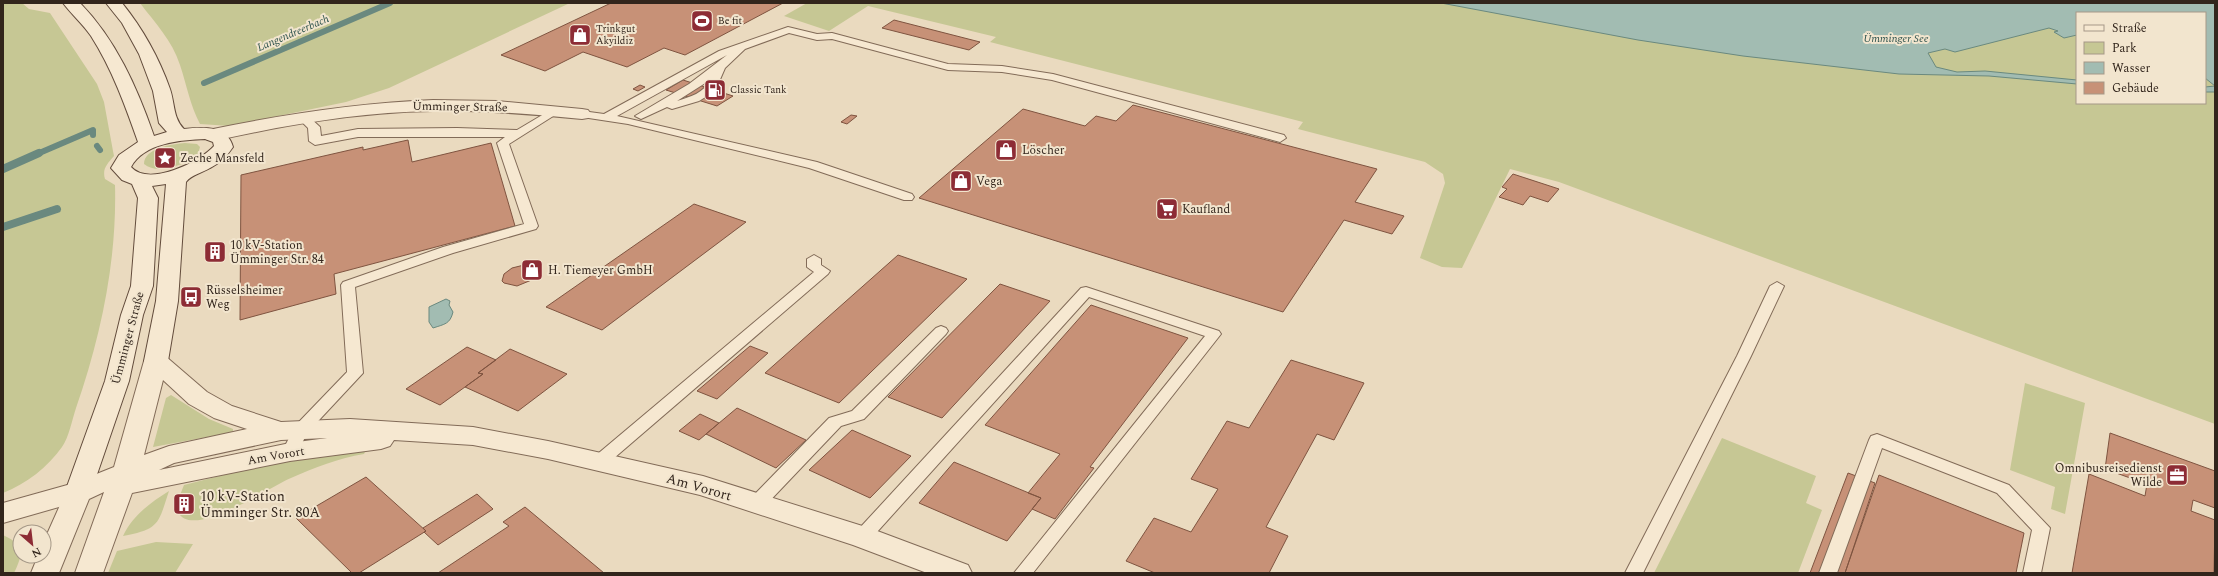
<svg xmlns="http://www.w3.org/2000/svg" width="2218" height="576" viewBox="0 0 2218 576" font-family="Spectral,serif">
<rect width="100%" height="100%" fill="#eadabf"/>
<path fill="#c6c794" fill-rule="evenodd" d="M3,3H22L29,9L50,13L97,84L104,102L113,151L114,156C107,164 102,169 105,179L115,185C117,261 101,336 76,408C72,420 69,437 62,447C48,467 26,484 3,493Z
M140,3H570L389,88L346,102L230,126L200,124C190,105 187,86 180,65C172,40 155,23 140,3Z
M807,3H2215V424L1559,182L1510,169L1462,268L1442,267L1420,258L1445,183L1443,174L1425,162L1298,129L1303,122L990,42L996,37L868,6L829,31L784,16ZM2077,13H2205V103H2077Z
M185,143L197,144L200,147L198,154C187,164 158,176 144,164C144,148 173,144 185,143Z
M2025,383L2085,403L2065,514L2051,509L2055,487L2010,470Z
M171,395L209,419L233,429V431L229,433L153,447L166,398Z
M1722,438L1816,476L1806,503L1822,510L1798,573H1654Z
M366,450L364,454C339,458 314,468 291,478C271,486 192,541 178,512L188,509L189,497L178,500L184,485L255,467Z
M169,491C158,524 160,529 123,536C133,515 150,503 169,491Z
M3,535C25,545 23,554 14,573H3Z
M156,542L193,544L175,573H108L117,551Z"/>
<path fill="#a2bcb2" stroke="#6a897f" d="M1441,3H2215V92H2205V87L2215,86L2205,78V13H2077V35L2064,38L2054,32L2058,31L2049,28L1955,52L1945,49L1928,53L1936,67L1957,72L1985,71L2077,80V84L1989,76L1899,74L1743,56L1638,40Z
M446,299L450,301L449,305L453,312C450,324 445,324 433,328L429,322V307Z"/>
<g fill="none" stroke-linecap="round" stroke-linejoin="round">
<path stroke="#6a897f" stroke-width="6" d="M204,83L390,3
M97,146L100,150
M37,154L93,130V135"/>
<path stroke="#6a897f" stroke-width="8" d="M3,169L39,153
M3,227L57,209"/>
</g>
<path fill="#c79177" stroke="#7f5440" d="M611,3H783L685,55L664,48L627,67L583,52L545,71L501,55Z
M894,20L980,42L969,50L882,28Z
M683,80L733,96L717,106L666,90Z
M640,85L645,87L638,91L633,89Z
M1133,105L1377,169L1355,202L1404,216L1392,234L1344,220L1283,312L919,198L1023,109L1085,126L1096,116L1116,121Z
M851,115L857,116L847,124L841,122Z
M408,140L412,162L491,143L515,226L334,274L336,294L240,320L241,175L363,147V150Z
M1513,174L1559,189L1548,202L1530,196L1523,205L1499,197L1507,189L1502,187Z
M694,204L746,222L602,330L546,307Z
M222,248L221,253L209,256V252Z
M898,255L967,279L839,403L765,373Z
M524,265L538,269L539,272L534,279L517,286L504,283L502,281L504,274L512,268Z
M1000,284L1050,301L942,418L888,397Z
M1091,305L1188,338L1090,467L1094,468L1055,519L1032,509L1041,498L1028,493L1060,454L985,425Z
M750,346L768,353L717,399L697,391Z
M467,347L496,360L478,373L483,374L440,405L406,389Z
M510,349L567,374L518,411L465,387L483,374L478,373Z
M1291,360L1364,383L1334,440L1317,434L1266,527L1288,536L1269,573H1155L1126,561L1154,518L1191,532L1218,489L1191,479L1227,421L1249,428Z
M737,408L806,440L776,468L706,434Z
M700,414L719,423L699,440L679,431Z
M852,430L911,456L870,498L809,470Z
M2110,433L2215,471V508L2193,500L2191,511L2215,520L2214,573H2072L2089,474L2145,496L2147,484L2105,469Z
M954,462L1041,498L1007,541L919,503Z
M1848,473L1875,483L1845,573H1810Z
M1879,475L2024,533L2016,573H1845Z
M366,477L426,531L359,573H352L296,518Z
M477,494L493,509L438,545L424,532L426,531L423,528Z
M188,498L186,509L179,511L181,500Z
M525,507L604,573H438L509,526L503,522Z"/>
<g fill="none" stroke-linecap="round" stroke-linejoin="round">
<g stroke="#826b58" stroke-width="2">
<path id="service" d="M788,27L817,34L832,33L948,64L1002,66L1053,74L1284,135L1286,138L1280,142L1052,80L1002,72L948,70L832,39L817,40L789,33L745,49L725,68L715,91L699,101L672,109L667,107L641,119L635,116L689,84L727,55L617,116L817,162L912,194L914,197L912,200H904L809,168L628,124L582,117L576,114L582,111L604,114L719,51ZM710,80C704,93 690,97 677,101Z
M554,108L560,111L558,113L509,144L538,226L536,229L453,253L355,287L363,373L307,433L296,456L290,458L284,456L282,452L295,426L347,372L341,285L343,282L443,247L524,224L497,143L505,137H358L315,145L309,141L308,128L298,118L300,116H308L320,127L321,136L358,129L457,128L517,130Z
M814,255L821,259V265L830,271L828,274L606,465L600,467L594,465L592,461L594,457L814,272L807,267V259Z
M1777,282L1784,286L1751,356L1643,573H1625L1737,356L1770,286Z
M1086,287L1219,331L1221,334L1033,573H1014L1205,336L1089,297L868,542L862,544L856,542L853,537L856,532L1081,288Z
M941,326L946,328L948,331L946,334L864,419L841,426L762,509L756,510L750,509L747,504L750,499L829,418L852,411L936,328Z
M1877,434L2009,485L2050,528L2041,573H2023L2032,530L1997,493L1882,448L1837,573H1819L1869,440L1871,436Z"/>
</g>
<g stroke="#826b58" stroke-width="2">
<path id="minor" d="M433,100L497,101L582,109L588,110L591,114L588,118L582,119C533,114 483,110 433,111C359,112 286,125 213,141L206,139L204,135L206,131L213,129C286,114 359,103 433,100Z
M78,482L87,485L91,492L87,499L3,523V503Z"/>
</g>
<g stroke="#826b58" stroke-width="2">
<path id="tertiary" d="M156,353L164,355L207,392L232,406L281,422L350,419L473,427L548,441L703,476L872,529L968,565L972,573H927L853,545L700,495L548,459L473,445L394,440L390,446L381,449L290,461L132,493L103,573H75L104,492L89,499L59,573H31L38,556H44V541L69,485L114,467L144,361L148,355ZM163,380L189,404L214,418L247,429L169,446L144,455ZM327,438L290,443L159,470L174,463L281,440Z"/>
</g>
<g stroke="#634c3c" stroke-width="2">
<path id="secondary" d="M63,3H80C116,40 137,87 154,136L167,132L159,123L153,91L139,54L122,23L106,3H122C143,29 159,58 170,89C175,104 173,118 184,129C203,127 227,125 233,147C227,156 220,163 210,168C202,173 191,175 186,182L178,301L168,361L164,367L156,369L148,367L144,361L156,301L166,184L152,186L158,198L153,286L143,315L129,381L91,492L87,499L78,502L69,499L65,492L105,381L121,315L131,286L138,198L132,184L122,180L111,168L119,155L138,142C125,105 112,69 91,36C83,24 72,15 63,3ZM205,139L213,142L214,146C200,162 149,187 131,167C144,143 180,140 205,139Z"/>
</g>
<use href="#service" fill="#f6e8d1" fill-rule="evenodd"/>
<use href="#minor" fill="#f6e8d1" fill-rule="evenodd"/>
<use href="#tertiary" fill="#f6e8d1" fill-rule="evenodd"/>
<use href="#secondary" fill="#f6e8d1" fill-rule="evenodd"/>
</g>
<defs>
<g id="stadium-square" transform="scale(1.15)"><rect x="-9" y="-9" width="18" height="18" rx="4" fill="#8d2c35" stroke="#f2e5ce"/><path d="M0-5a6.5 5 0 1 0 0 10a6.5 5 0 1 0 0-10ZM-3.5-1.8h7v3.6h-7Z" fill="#fff"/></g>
<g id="shop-square" transform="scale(1.15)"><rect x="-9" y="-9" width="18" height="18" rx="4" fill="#8d2c35" stroke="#f2e5ce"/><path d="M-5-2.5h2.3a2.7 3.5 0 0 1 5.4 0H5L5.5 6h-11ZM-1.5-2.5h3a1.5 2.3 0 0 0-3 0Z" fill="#fff"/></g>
<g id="fuel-square" transform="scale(1.15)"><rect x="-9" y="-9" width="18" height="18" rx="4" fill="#8d2c35" stroke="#f2e5ce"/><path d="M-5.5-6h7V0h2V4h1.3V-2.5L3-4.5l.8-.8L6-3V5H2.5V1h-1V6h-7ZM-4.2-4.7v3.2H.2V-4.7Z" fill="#fff"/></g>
<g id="sight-square" transform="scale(1.15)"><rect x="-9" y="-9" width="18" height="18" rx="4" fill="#8d2c35" stroke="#f2e5ce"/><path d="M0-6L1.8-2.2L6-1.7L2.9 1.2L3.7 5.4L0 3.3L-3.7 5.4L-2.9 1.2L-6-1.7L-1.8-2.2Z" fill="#fff"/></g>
<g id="supermarket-square" transform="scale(1.15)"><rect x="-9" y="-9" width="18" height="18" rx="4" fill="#8d2c35" stroke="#f2e5ce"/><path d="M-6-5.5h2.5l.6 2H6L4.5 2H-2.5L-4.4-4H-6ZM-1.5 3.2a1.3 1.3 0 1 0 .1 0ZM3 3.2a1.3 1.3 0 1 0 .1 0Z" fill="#fff"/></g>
<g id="building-square" transform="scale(1.15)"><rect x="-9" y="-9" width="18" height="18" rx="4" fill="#8d2c35" stroke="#f2e5ce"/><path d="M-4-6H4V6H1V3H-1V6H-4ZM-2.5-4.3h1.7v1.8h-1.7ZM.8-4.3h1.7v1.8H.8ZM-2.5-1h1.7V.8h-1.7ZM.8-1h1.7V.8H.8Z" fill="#fff"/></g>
<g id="bus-square" transform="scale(1.15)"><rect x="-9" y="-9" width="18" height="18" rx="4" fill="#8d2c35" stroke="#f2e5ce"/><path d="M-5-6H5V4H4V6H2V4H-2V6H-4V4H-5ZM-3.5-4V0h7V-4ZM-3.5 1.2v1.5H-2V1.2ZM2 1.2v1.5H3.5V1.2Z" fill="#fff"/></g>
<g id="office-square" transform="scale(1.15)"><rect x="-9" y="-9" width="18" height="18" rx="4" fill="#8d2c35" stroke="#f2e5ce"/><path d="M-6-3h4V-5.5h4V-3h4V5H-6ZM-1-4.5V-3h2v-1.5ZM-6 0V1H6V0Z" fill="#fff"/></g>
</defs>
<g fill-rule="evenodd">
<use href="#stadium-square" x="702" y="21"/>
<use href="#shop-square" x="580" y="35"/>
<use href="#fuel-square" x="715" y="90"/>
<use href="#shop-square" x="1006" y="150"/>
<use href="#sight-square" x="165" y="158"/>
<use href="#shop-square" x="961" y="181"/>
<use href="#supermarket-square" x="1167" y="209"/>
<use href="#building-square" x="215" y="252"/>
<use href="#shop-square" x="532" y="270"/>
<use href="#bus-square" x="191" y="297"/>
<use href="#office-square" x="2177" y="475"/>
<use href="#building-square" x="184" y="504"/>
</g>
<g text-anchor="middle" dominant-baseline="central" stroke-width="4" stroke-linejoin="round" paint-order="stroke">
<g font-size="10" fill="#32251c" stroke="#f2e5ce" text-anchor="start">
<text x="718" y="21">Be fit</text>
<text x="596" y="29">Trinkgut<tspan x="596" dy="12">Akyildiz</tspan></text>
<text x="730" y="90">Classic Tank</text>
</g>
<g font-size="11" font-style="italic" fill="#2c514c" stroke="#f2e5ce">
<text transform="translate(293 33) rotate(-23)">Langendreerbach</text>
<text x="1896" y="38">Ümminger See</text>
</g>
<g font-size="12" fill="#32251c" stroke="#f2e5ce">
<text transform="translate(460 107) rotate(1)">Ümminger Straße</text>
<text transform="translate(128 338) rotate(-75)">Ümminger Straße</text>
<text transform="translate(276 456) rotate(-10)">Am Vorort</text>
</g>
<g font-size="12" fill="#32251c" stroke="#f2e5ce" text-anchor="start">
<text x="1022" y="150">Löscher</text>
<text x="180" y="158">Zeche Mansfeld</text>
<text x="976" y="181">Vega</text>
<text x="1182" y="209">Kaufland</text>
<text x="230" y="245">10 kV-Station<tspan x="230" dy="14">Ümminger Str. 84</tspan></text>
<text x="548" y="270">H. Tiemeyer GmbH</text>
<text x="206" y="290">Rüsselsheimer<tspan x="206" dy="14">Weg</tspan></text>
<text x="2162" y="468" text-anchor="end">Omnibusreisedienst<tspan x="2162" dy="14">Wilde</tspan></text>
</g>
<g font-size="14" fill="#32251c" stroke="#f2e5ce">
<text transform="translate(699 487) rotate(16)">Am Vorort</text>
</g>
<g font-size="14" fill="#32251c" stroke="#f2e5ce" text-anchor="start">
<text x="200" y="496">10 kV-Station<tspan x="200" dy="16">Ümminger Str. 80A</tspan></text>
</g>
</g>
<rect width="2218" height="576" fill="none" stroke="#32251c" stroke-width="8"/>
<rect x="2076" y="12" width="130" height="92" fill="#f2e5ce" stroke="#a59887"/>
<rect x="2084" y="25" width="20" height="6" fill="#f6e8d1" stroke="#a59887"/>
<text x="2112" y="32" font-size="12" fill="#32251c">Straße</text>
<rect x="2084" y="42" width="20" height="12" fill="#c6c794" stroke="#a59887"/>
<text x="2112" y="52" font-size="12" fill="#32251c">Park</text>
<rect x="2084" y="62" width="20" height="12" fill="#a2bcb2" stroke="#a59887"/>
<text x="2112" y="72" font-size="12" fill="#32251c">Wasser</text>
<rect x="2084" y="82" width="20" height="12" fill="#c79177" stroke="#a59887"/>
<text x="2112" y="92" font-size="12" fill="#32251c">Gebäude</text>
<g transform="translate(32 544) rotate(152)"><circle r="19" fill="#f2e5ce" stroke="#a59887"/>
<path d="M0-3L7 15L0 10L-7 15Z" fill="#8d2c35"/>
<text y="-6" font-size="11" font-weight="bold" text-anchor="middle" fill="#32251c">N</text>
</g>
</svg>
